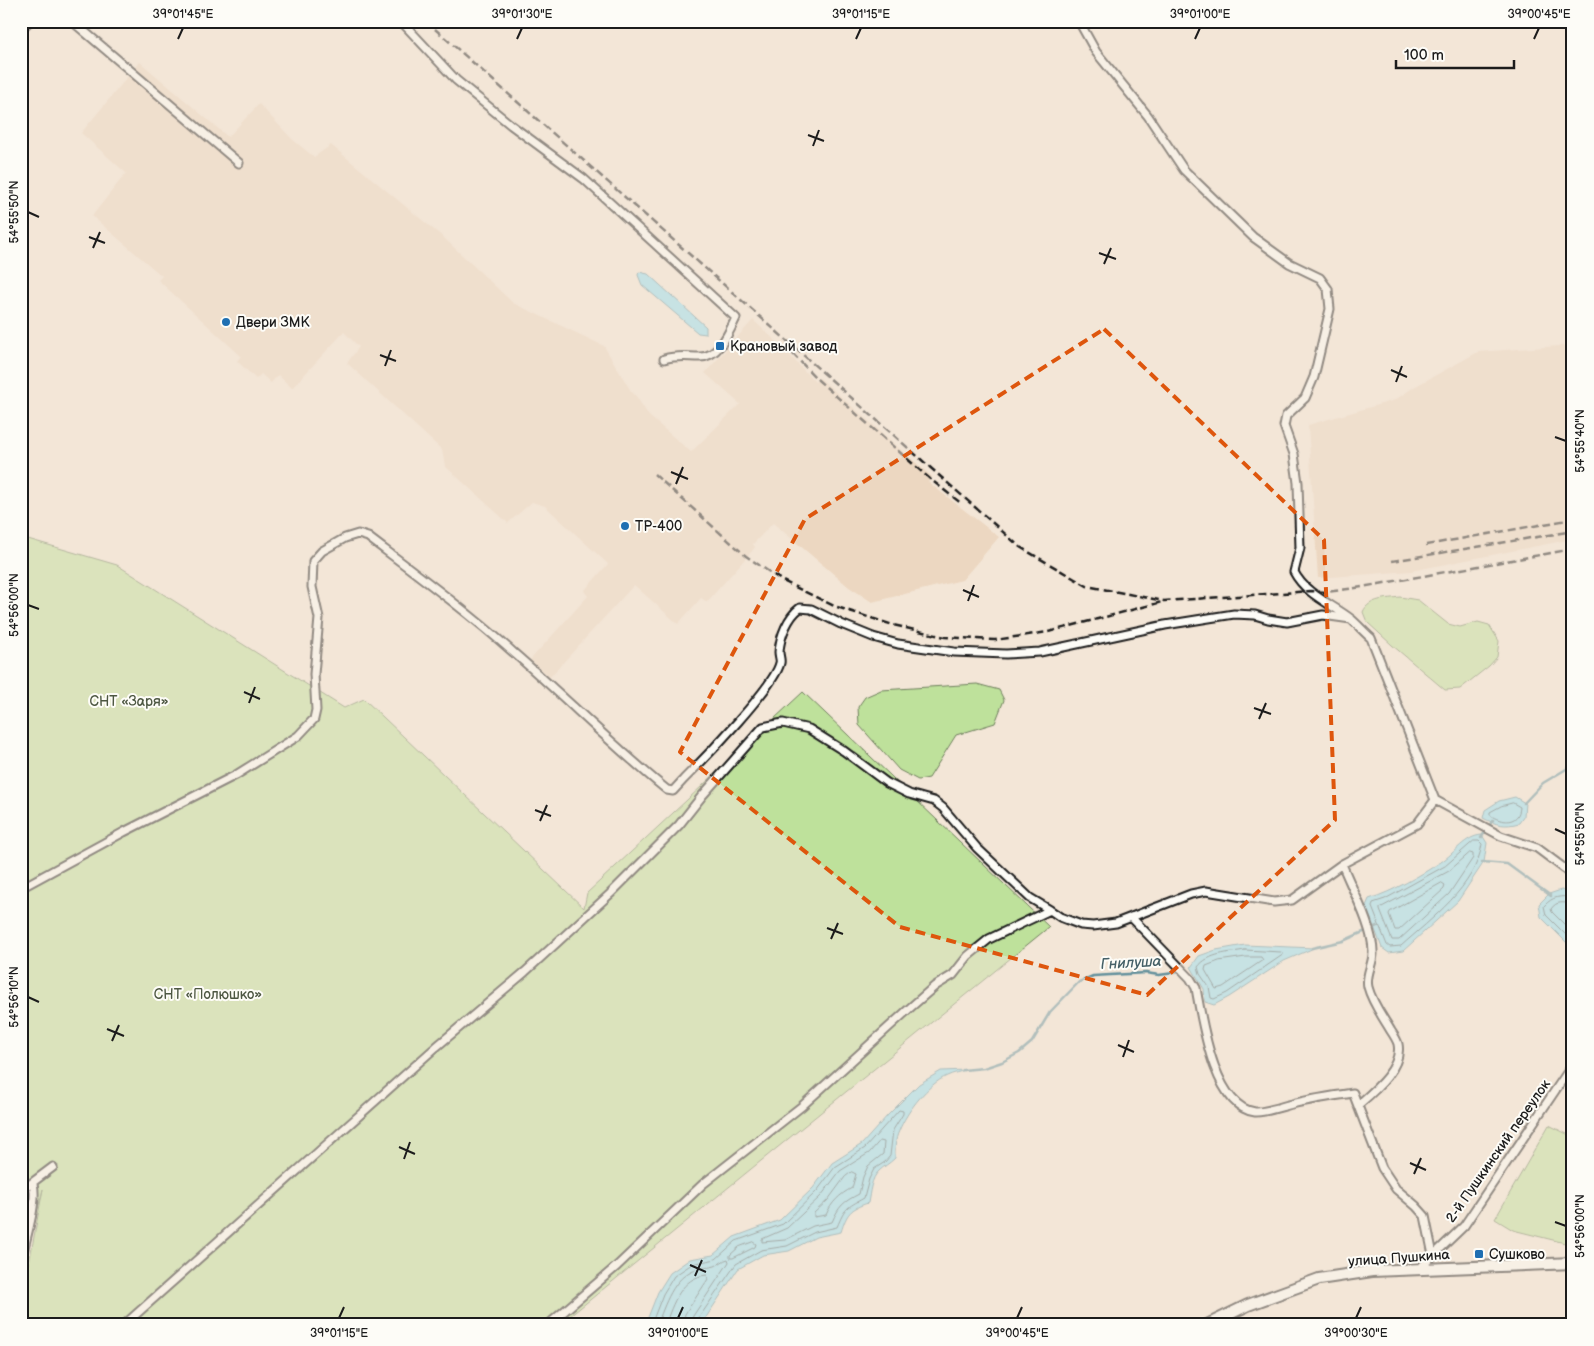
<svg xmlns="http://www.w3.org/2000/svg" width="1594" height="1346" viewBox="0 0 1594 1346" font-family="'Balsamiq Sans',sans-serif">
<rect width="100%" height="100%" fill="#f3e6d7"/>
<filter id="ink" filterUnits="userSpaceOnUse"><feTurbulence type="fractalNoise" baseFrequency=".02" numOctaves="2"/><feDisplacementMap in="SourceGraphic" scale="10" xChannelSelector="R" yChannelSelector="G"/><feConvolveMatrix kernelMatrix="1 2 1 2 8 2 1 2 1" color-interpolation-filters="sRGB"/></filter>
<g filter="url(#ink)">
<path fill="#ecd7c1" d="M140,62L228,137L259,104L292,139L314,157L331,145L444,238L513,303L604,346L631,391L636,396L649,416L691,452L740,404L705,373L753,320L777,342L815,382L820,378L932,477L928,482L999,537L962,580L872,602L849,587L773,523L753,544L755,547L752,551L707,602L701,598L678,624L634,585L550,677L530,660L588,596L584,591L608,564L545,506L532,502L508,523L445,466L442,450L347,363L359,347L344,332L292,388L278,375L271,383L261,374L256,379L237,361L241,356L158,280L162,276L92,216L126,173L81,133Z
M1573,345V539L1411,571L1318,578L1308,425L1395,400L1414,387L1478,352Z"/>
<path fill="#bee19b" stroke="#6d7e5c" d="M21,537L117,565L344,708L364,699L584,908L587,893L803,692L1049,927L559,1325H21V1306L43,1189L21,1279Z
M1400,597L1418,600L1448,624L1460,627L1478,622L1489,625L1499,641L1497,657L1489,666L1460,689L1445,690L1392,645L1367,622L1363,612C1369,598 1387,599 1400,597Z
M977,684L999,690L1004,700L995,723L956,735L929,778L918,780L899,770L859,725L858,707L865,697L881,690Z
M1549,1125L1573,1137V1245L1513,1230L1495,1219Z"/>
<path fill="#92ddf2" stroke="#63909c" d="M639,272L648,274L706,327V334L698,333L642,285L638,275Z
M1515,797L1525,803L1524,816L1519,823C1505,827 1496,825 1483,818L1485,810L1499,801Z
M1482,835L1487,843L1484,862L1458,901L1403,951L1389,953L1382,948L1366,906L1369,899C1394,891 1419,876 1441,862C1455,853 1465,836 1482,835Z
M1561,890L1573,893V949L1541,917L1539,904L1549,894Z
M1245,945L1314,948L1284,961L1229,997L1214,1005L1205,1002L1204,989L1191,967L1199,956L1216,950Z
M966,1070C960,1072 953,1073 947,1076C928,1084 907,1111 899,1131C895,1139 895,1149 895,1158C889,1164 884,1166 879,1171C871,1178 870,1193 868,1203C850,1209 847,1213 841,1232L816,1237L789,1251L763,1255L738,1269L701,1325H645L658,1292L670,1273L690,1259L713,1255L734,1237L780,1220L813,1188L832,1163L862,1144L888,1115L919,1084L941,1071Z"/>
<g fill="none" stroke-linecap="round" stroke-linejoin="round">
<path stroke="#4b6972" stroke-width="1" d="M1513,803L1520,807C1519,825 1501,823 1490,815V812L1501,806Z
M1474,841H1479L1482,844C1476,886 1431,919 1401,946L1390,947L1387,945L1372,907L1373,903L1385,899L1445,866Z
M1470,853L1473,854V858L1449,894L1399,940H1392L1380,910V908L1449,871Z
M1442,883L1445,885L1444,889L1399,930H1395L1389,914L1390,912Z
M1573,897C1560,896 1553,896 1544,906L1546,915L1573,942
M1573,904C1564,903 1557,900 1551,909L1552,912L1573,933
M1245,950L1281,952L1284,954L1227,993L1214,999L1211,998L1209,987L1200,974L1198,967C1208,953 1229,953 1245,950Z
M1246,957H1261L1263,960L1223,987L1216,989L1205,970L1206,966L1219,961Z
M880,1141L884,1142L883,1154L868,1166L863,1177L859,1194C843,1202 839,1206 832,1222L813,1226L785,1240L762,1242V1239L787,1228L821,1196L840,1171L869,1153Z
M852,1172L856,1174L852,1188C840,1194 831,1203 826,1215L814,1217V1213L828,1200L845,1177Z
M753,1242L756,1244L755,1247L733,1258H730V1255L739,1247Z
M651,1325L663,1294L674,1276L692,1264L716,1259L736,1241L783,1224L817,1191L835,1167L865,1148L899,1110L903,1111V1114L893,1130L890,1156L885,1162L874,1169L869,1179L864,1198C846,1208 845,1208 837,1227L815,1232L787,1246L761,1250L736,1264L698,1319L697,1325
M657,1325C665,1305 673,1277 696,1269C702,1267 709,1268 715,1266C720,1264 723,1260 728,1259L729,1262L693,1316L690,1325
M665,1325C673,1304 681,1277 707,1275L708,1279L685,1314L683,1325"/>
<path stroke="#63909c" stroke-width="2.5" d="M1524,803L1543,783L1573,765
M1481,838L1493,820
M1482,862L1507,864L1551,896
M1312,948L1343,941L1377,926
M963,1070L984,1068L1002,1062L1019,1053L1032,1042L1050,1012L1079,982L1093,976L1146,973L1159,975L1181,972"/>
<g stroke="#1c1c1c" stroke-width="11">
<path id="minor" d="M72,21L239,163
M401,21L456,80L511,125L584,179L736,318C729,332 719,357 700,357C687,357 677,355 664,359
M1081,21V25L1096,52L1148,116L1184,170L1253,237L1289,263L1320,278L1328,289L1330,309L1314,377L1305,398L1286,416L1284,426L1294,454L1298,483L1300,548L1294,572C1306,595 1332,604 1351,619C1358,625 1364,632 1371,638L1435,800
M21,29L30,21
M1435,800L1501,836L1537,848L1573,875
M1342,864C1351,887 1374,929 1373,953C1373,965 1365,975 1368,987C1372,1003 1383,1017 1391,1031C1393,1034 1397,1040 1398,1044C1403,1068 1373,1092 1358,1105
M21,888L124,832L236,775L298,736L314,719L316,710L314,674L319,618L312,587L313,561L322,551L345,538L358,534L368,537C418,575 468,612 514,653C566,698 614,747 667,790L673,791L684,779C703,760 775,686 780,663C781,660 779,656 779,652C780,636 788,617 800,608L811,609L841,624L873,637L898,644L954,652L1006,654L1040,652L1165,625L1234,614L1255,615L1268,619L1287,622L1323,615L1351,619
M1131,917L1190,978L1196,988C1202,1021 1214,1107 1255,1112C1264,1113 1283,1106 1292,1104C1312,1099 1332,1096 1353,1093L1382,1168L1396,1189L1416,1206L1425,1216L1433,1255
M21,1191L53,1167
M21,1260C25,1241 38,1202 33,1184
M1419,1269L1464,1226L1573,1064
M124,1325L436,1047L525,972L610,894L679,825L702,796L763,727L783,723L809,729L844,751L887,783L909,794L934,801L943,808L977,848L1030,898L1050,910
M548,1325L617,1266L703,1184L802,1106L911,1007L935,986L953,975L968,956L989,939L1050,910L1060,917L1081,925L1093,926L1116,923L1191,894L1206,891L1274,902L1292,900L1342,864L1417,824L1435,800"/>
</g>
<g stroke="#1c1c1c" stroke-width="14">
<path id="secondary" d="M1207,1325L1248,1305L1319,1279L1372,1271L1573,1263"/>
</g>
<use href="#minor" stroke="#fdfcf7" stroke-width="7"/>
<use href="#secondary" stroke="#fdfcf7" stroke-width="10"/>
<path stroke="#1c1c1c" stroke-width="2.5" stroke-dasharray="8 4" stroke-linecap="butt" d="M426,21L1020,547L1087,586L1164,601L1311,591L1327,592L1362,587L1573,549
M792,353L818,380L930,479L962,504
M654,474L746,556L781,580L834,606L893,625L945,637L995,640L1048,632L1162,602
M1426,545L1573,519
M1392,561L1573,531"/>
</g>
</g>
<path d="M0 0H1594V1346H0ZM1104,329L1324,540L1335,820L1147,995L900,927L680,752L805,519Z" fill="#f3e6d7" fill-opacity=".55" fill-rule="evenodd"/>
<path fill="none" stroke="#de560d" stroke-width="4" stroke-dasharray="10 6" stroke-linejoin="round" d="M1104,329L1324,540L1335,820L1147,995L900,927L680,752L805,519Z"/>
<path fill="none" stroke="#1c1c1c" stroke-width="2" d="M178,39L183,28M517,39L522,28M856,39L861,28M1195,39L1200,28M1534,39L1539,28M808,135L824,141M813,146L819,130M28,212L39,217M89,237L105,243M93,248L100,232M1099,253L1116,259M1104,264L1111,248M380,355L396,361M385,366L391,350M1391,370L1407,377M1396,382L1402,366M1555,437L1566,441M671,472L688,479M676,484L683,467M963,590L979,597M968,601L974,585M28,605L39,609M244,692L260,699M249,703L255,687M1254,708L1271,714M1259,719L1266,703M535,810L551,816M540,821L547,805M1555,829L1566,834M827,928L843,934M831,939L838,923M28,997L39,1002M107,1029L124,1036M112,1041L119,1025M1118,1045L1134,1052M1123,1057L1129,1040M399,1147L415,1154M404,1159L410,1142M1410,1163L1426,1170M1414,1174L1421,1158M1555,1222L1566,1226M690,1265L706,1272M695,1276L702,1260M339,1318L344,1307M678,1318L683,1307M1017,1318L1022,1307M1356,1318L1361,1307"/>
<g fill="#1f6fb2" stroke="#fdfcf7" stroke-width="2">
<circle cx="226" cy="322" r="5"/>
<rect x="715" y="341" width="10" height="10" rx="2.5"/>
<circle cx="625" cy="526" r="5"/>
<rect x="1474" y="1249" width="10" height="10" rx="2.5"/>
</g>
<g text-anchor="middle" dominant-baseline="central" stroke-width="4" stroke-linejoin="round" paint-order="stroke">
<g font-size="14" fill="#1c1c1c" stroke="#fdfcf7" text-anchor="start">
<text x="236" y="322">Двери ЗМК</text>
<text x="730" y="346">Крановый завод</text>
<text x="635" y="526">ТР-400</text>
<text x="1489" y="1254">Сушково</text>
</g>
<g font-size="14" fill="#4d5742" stroke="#fdfcf7">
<text x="129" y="701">СНТ «Заря»</text>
<text x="208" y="994">СНТ «Полюшко»</text>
</g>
<g font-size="14" fill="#1c1c1c" stroke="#fdfcf7">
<text transform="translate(1498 1151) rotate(-55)">2-й Пушкинский переулок</text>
<text transform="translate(1399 1258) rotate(-4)">улица Пушкина</text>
</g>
<g font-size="15" font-style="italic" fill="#456067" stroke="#fdfcf7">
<text transform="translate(1131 963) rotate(-3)">Гнилуша</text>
</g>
</g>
<rect width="1594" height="1346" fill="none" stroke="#fdfcf7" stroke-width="55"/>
<path d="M1396 60v8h118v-8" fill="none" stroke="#1c1c1c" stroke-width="2.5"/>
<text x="1404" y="60" font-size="15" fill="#1c1c1c" stroke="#fdfcf7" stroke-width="4" paint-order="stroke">100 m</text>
<rect x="28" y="28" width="1538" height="1290" fill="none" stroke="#1c1c1c" stroke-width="2"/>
<g font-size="12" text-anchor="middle" fill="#1c1c1c">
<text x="183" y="18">39°01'45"E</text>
<text x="522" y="18">39°01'30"E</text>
<text x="861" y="18">39°01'15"E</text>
<text x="1200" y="18">39°01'00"E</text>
<text x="1539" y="18">39°00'45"E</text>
<text transform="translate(14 212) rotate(-90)" y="4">54°55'50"N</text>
<text transform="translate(1580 441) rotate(-90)" y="4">54°55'40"N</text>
<text transform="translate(14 605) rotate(-90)" y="4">54°56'00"N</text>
<text transform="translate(1580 834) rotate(-90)" y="4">54°55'50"N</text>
<text transform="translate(14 997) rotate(-90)" y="4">54°56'10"N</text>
<text transform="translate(1580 1226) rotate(-90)" y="4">54°56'00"N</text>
<text x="339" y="1337">39°01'15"E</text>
<text x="678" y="1337">39°01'00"E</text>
<text x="1017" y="1337">39°00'45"E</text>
<text x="1356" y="1337">39°00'30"E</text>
</g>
</svg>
